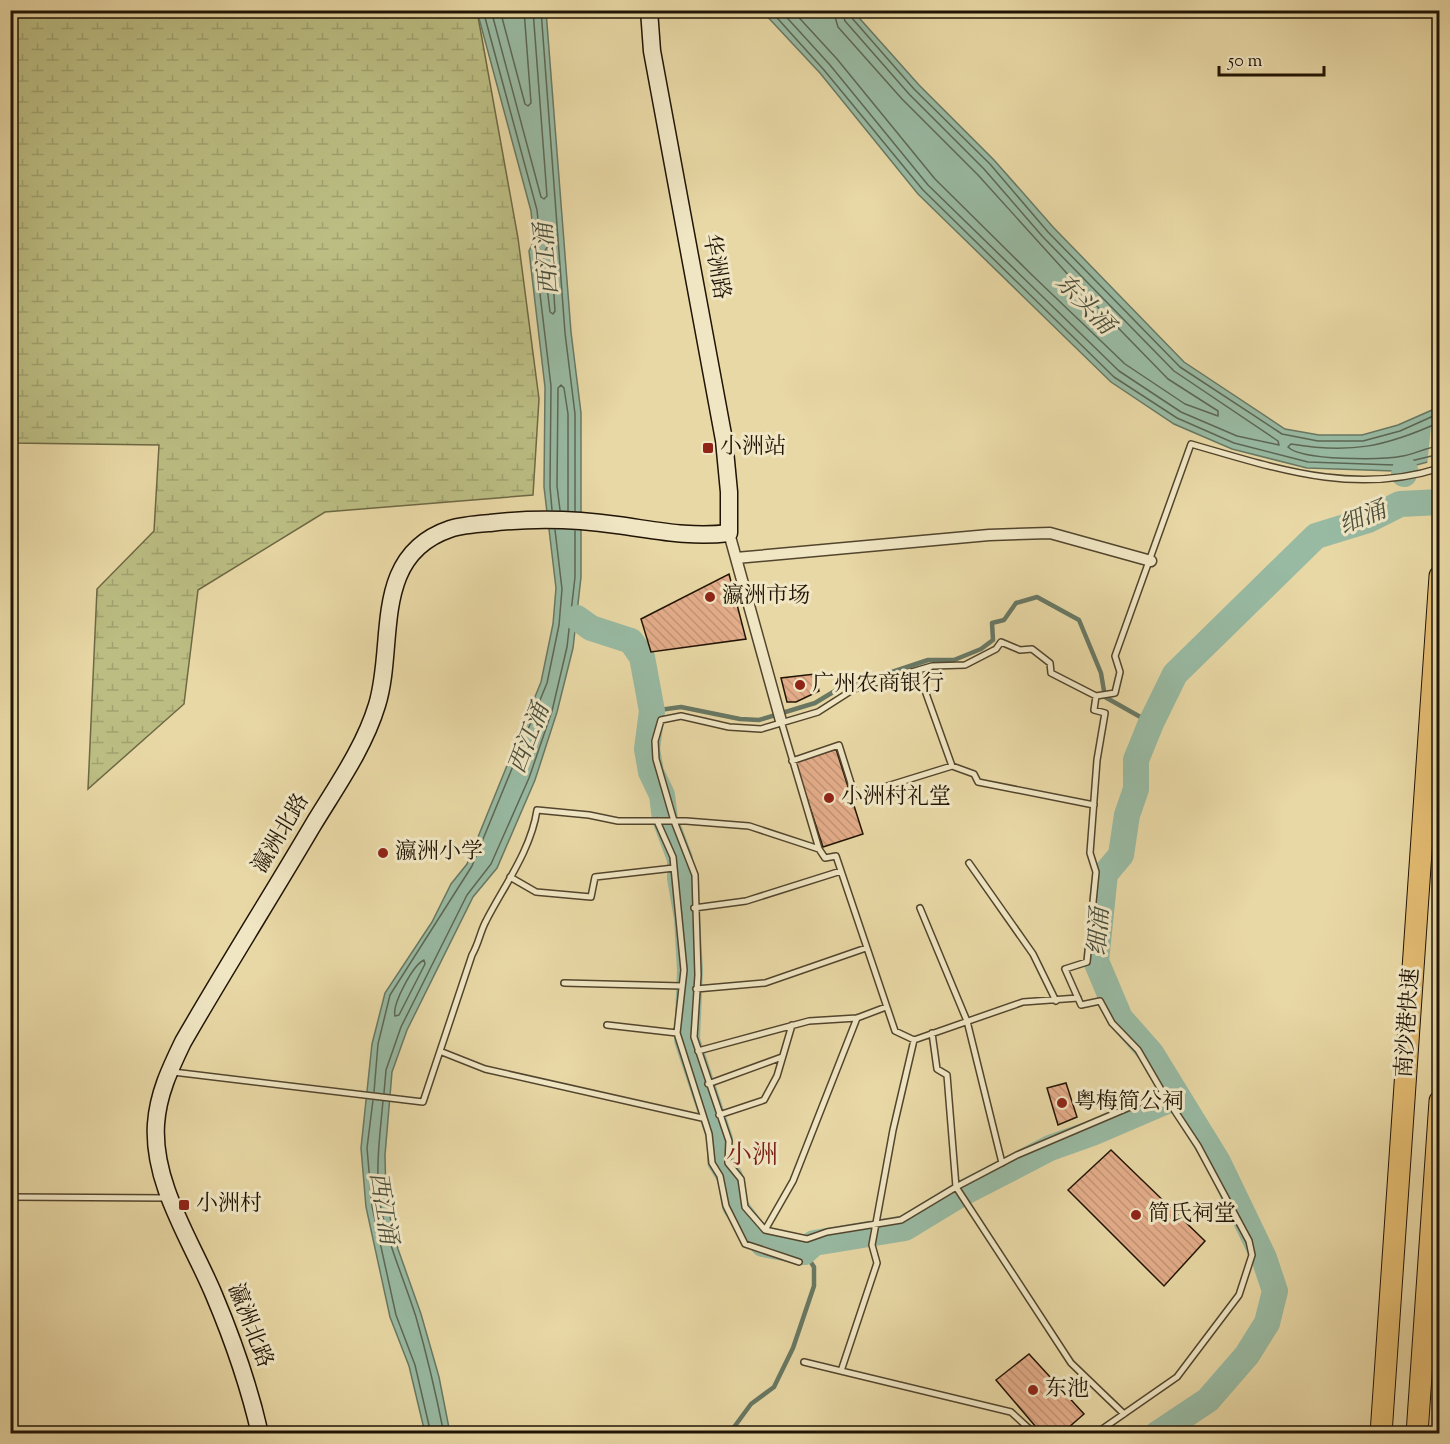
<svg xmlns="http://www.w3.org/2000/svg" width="1450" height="1444" viewBox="0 0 1450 1444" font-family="'Sorts Mill Goudy','Noto Serif SC',serif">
<defs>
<pattern id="wetland-marsh" width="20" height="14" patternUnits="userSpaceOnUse" patternTransform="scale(1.5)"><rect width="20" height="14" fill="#bbbd82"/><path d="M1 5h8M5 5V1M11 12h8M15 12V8" fill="none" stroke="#a0a26f"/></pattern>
<pattern id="building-back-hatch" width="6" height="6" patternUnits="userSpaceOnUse" patternTransform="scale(1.5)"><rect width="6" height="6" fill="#e4ad8a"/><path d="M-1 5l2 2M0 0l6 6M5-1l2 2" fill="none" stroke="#c39476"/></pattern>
</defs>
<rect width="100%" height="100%" fill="#e8d8a5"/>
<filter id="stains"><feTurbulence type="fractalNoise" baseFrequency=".00333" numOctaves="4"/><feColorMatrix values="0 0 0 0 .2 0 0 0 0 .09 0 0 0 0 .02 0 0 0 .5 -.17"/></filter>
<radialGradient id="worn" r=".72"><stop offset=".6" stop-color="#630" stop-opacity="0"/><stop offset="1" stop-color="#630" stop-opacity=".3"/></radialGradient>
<path fill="url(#wetland-marsh)" stroke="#6e6844" stroke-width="1.5" d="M11,10L477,11L518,238L539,399L533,495L325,512L198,590L184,704L88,789L97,589L154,531L159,445L11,443Z"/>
<path fill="#98baa3" stroke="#687864" stroke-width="1.5" d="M477,11H546L571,332L581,413V577L573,648L557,712L535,780L497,868L473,897L407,1030L392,1072L385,1155L386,1201L398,1249L421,1314L439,1377L450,1433H425L409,1366L390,1317L366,1207L361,1148L372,1044L385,993L432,922L451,884L467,864L541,682L553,624L556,588L544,487L545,387L529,251L534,241L531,211Z
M762,11H853L919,85L994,160L1053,227L1184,362L1285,429L1319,435H1362L1398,425L1439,407V459L1394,471L1307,468L1232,449L1174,424L1111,382L918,194L820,73Z"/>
<path fill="#e8d8a5" d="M1440,404V462L1427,466L1433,407Z"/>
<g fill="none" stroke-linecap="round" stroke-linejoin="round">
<path stroke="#5c6754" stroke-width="1.5" d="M483,10L537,210L540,241L535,252L551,386L550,487L552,510
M491,10L541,197L544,199L547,196L533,10
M500,10L525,104L528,106L531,103L524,10
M541,10L565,333L575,414V511
M770,10L824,70L923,190L1114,377L1177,418L1234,443L1308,462L1394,465L1440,454
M780,10L830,65L928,185L1119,371L1181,412L1237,436L1279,445L1278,441L1174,371L1043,237L984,169L909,94L845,21L842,10
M792,10L837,59L935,179L1032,275L1125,364L1185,404L1218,416V411L1168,379L1091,300L978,175L902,99L838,27L833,10
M849,10L851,17L914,89L990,164L1048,232L1180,367L1282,434L1318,441H1363L1400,431L1440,413
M548,246L551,249L555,311L553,314L550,312L543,254Z
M1440,422C1385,447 1350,454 1291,444L1288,447C1302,461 1382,460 1403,456C1415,454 1427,447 1440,446
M560,510L557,486L558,388L561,385L564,388L568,414V511
M424,960L425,964L399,1015L395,1016C392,1004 413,965 424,960Z
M374,1092L378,1044L390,995L472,866L547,683L559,625L562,589L555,530
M384,1093L386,1070L401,1027L467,895L491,864L529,778L552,711L567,647L575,577V531
M373,1100L367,1148L372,1206L396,1315L415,1365L431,1434
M383,1101C380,1134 375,1170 380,1203C387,1242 404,1279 416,1317C427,1355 436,1394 444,1434"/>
<path stroke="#687864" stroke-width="4.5" d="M652,711L681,707L740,719L759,720L815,703L848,683L880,676L928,660H954L981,649L993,640L992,623L1004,620L1016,603L1037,597L1079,620L1101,673L1105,697L1151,723
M729,1434L751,1404L774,1387L793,1348L814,1286V1267L804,1252"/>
<path stroke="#98baa3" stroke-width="26" d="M1404,474L1405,470
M577,618L591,628L631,641L642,657L652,711L647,749L651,772L662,795L665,819L680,859V878L687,918L690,970L687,1040L720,1139V1161L730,1177L735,1206L763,1244L804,1252L814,1243L905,1228L961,1194L1050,1148L1092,1133L1176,1097
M1157,1434L1208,1400L1247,1355L1267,1323L1275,1291L1264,1258L1218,1162L1151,1053L1120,1018L1096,961L1105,874L1121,855L1127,815L1136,789V760L1151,723L1175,674L1316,536L1368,520L1400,504L1440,502"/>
</g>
<path fill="url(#building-back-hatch)" stroke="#201405" stroke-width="1.5" d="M729,574L746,639L651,652L641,619Z
M815,674L819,691L796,702H787L781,678Z
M836,749L863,834L823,847L795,762Z
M1066,1083L1077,1117L1058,1125L1047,1088Z
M1111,1150L1205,1241L1164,1286L1068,1190Z
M1029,1354L1084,1414L1061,1434H1042L996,1380Z"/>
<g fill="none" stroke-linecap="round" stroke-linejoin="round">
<g stroke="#52452d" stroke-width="8">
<path id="lane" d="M918,671L952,766L974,774L978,782L1094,805
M1096,696L1115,693L1120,672L1115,656L1191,444C1275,468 1353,496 1440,468
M781,721L819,849
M792,761L839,745L855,796L952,766
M657,821L673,857L684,970L677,1033L709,1134L712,1163L720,1176L726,1206L745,1244L799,1262
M969,863L1033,954L1056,1001
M510,877L536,892L591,897L595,877L674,868
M694,908L746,901L841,871
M920,908L967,1021L1002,1163
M564,983L682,986
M696,989L765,983L866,948
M607,1025L677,1033
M932,1033L937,1069L947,1075L956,1187L1071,1363L1124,1414
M914,1040L1023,1002L1078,998
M698,1051L809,1021L857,1018L886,1007
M442,1052L485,1069L702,1118
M173,1072L423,1102L472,955C479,943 480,932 486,921C504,886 531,850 537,810L589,815L618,821H686L749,826L819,849L825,858L836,856L895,1031L914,1040L893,1130L872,1245L877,1263L841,1371L1011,1412L1035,1434
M708,1084L782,1057
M719,1115L764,1100L777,1076L792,1025
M10,1197L168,1198
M765,1230L793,1181L857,1018
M804,1362L841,1371
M1095,1434L1177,1377L1239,1295L1252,1255L1249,1241L1198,1146L1163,1093L1138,1050L1112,1023L1100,1001L1081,1005L1065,969L1087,962L1096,872L1090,853L1097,760L1105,713L1094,710L1096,696L1051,673L1050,663L1032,649L1020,650L1001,642L996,649L965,665L932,666L854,689L818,712L761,729L729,727L681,716L661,720L655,741L656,759L674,821L695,875L698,975L694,1037L729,1141L728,1163L741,1179L745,1207L765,1230L807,1239L827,1232L901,1220L956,1187L1017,1155L1163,1093"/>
</g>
<g stroke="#52452d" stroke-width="13">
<path id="street" d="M729,533L781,721
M736,558L989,535L1050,533L1151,561"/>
</g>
<g stroke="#201405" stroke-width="19">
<path id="secondary" d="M260,1434C249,1386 233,1340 214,1295C192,1242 152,1184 156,1124C158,1094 170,1069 183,1042C225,969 270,898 313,825C336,787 364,748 377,705C396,644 370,556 450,529C462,525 477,524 490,523C531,518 576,519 617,525C655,530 690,538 729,533V492L724,440L652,51L649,10"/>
</g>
<g stroke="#201405" stroke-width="23">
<path id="highway" d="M1381,1434L1440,576
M1417,1434L1440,1101"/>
</g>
<use href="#lane" stroke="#f0e6c4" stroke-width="5"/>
<use href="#street" stroke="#f0e6c4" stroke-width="10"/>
<use href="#secondary" stroke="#f0e6c4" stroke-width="16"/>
<use href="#highway" stroke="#e4bc72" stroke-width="21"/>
</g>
<g fill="#8f2418" stroke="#f0e6c4" stroke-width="2">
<rect x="702" y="442" width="12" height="12" rx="3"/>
<circle cx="710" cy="597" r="6"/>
<circle cx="800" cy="685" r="6"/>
<circle cx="829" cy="798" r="6"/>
<circle cx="383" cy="853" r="6"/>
<circle cx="1062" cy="1103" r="6"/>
<rect x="178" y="1199" width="12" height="12" rx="3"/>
<circle cx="1136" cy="1215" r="6"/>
<circle cx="1033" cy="1390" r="6"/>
</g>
<g text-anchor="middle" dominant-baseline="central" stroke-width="6" stroke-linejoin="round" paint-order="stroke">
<g font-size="22" fill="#201405" stroke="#f0e6c4">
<text transform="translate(715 267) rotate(80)">华洲路</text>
<text transform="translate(282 834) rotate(-59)">瀛洲北路</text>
<text transform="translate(1409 1023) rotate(-86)">南沙港快速</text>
<text transform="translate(249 1326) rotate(69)">瀛洲北路</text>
</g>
<g font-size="22" fill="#201405" stroke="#f0e6c4" text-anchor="start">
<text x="720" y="448">小洲站</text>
<text x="722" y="597">瀛洲市场</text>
<text x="812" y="685">广州农商银行</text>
<text x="841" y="798">小洲村礼堂</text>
<text x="395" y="853">瀛洲小学</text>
<text x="1074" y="1103">粤梅简公祠</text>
<text x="196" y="1205">小洲村</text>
<text x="1148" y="1215">简氏祠堂</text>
<text x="1045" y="1390">东池</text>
</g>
<g font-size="24" font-style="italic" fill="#4a4e3c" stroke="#f0e6c4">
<text transform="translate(548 259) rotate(-95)">西江涌</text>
<text transform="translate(1084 305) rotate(46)">东头涌</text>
<text transform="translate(1363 519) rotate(-22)">细涌</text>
<text transform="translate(530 739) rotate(-69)">西江涌</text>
<text transform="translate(1100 932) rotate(-86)">细涌</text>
<text transform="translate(382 1208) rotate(81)">西江涌</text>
</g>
<g font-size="26" fill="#7a1f14" stroke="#f0e6c4">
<text x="752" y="1156">小洲</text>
</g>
</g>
<rect width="1450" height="1444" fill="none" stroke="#e8d8a5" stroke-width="36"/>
<rect x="12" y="12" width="1426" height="1420" fill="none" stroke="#201405" stroke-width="3"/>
<rect x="18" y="18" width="1414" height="1408" fill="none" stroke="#201405" stroke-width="1.5"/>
<path d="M1219 66v9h105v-9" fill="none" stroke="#201405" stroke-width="3"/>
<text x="1228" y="66" font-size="18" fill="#201405" stroke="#f0e6c4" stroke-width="4.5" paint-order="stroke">50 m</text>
<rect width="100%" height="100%" filter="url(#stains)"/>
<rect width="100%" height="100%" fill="url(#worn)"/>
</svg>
